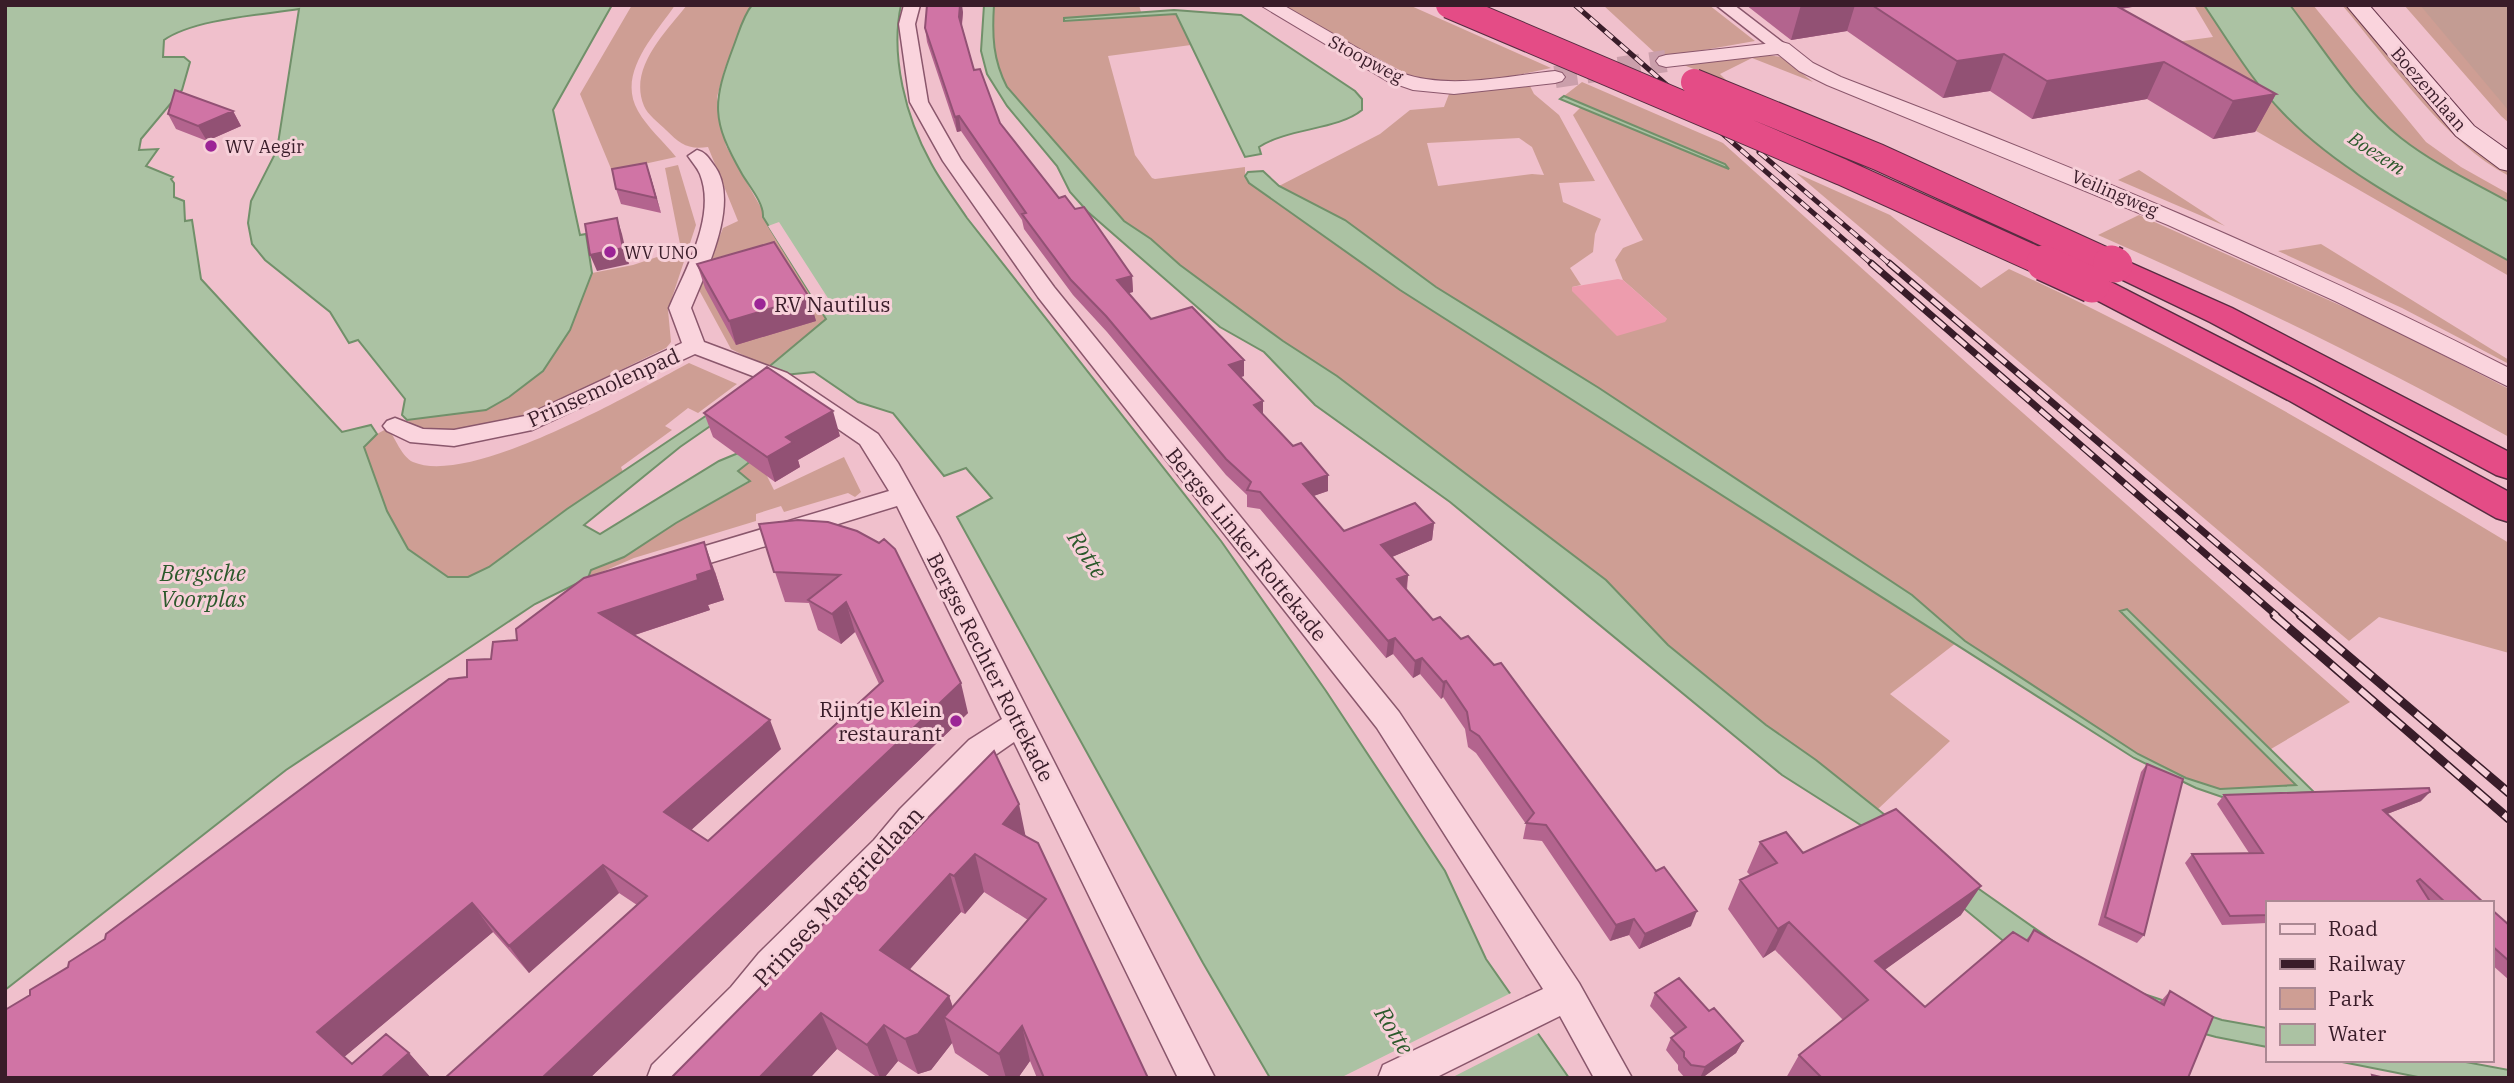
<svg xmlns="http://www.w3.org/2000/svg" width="2514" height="1083" viewBox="0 0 2514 1083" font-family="'IBM Plex Serif',serif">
<rect width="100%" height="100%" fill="#f0c0cc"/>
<path fill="#ce9e94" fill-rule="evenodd" d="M632,5H675C656,34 616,73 638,111C647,127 664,142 676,157L612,171L580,94Z
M687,5H752L725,68L717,97L726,146L764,213L763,217L826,319L769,368L731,349L699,290L723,228L738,221L708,147C688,150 680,144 666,130C659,123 647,114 644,106C628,68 666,32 687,5Z
M994,5H1139L1141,12L1065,18V21L1176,14L1191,45L1108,56L1135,155L1152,178L1155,179L1245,167V176L1249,183L1956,643L1890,694L1950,741L1878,809L1816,760L1766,725L1668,645L1606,580L1337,376L1283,341L1180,265L1151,239L1124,222L1007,87C993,60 992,36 994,5Z
M1279,5H1409L1551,68L1504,78L1448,83L1416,79Z
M1603,5H1709L1755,41L1664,57L1655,53Z
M2194,5H2204C2229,42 2252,81 2283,113C2345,177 2432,218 2509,261V276L2115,50L2213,37Z
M2290,5H2313L2426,142L2461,167L2509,194V202C2473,182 2434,164 2401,138C2358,105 2323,48 2290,5Z
M2342,5H2351L2509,171V176C2445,143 2389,60 2342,5Z
M2404,5H2509V123L2501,116Z
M1766,55L1781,57L1813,82L1752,58L1720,74L1729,83L1676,62Z
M1582,82L1723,143L1980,375L2350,702L2271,749L2128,609L2121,610L2297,785L2220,789L2186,778L2138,754L1965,641L1912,595L1599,388L1436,287L1345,220L1279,186L1380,134L1410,110L1444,107L1449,94L1530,86L1534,94L1559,115L1595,181L1559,183L1563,202L1601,219L1595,234L1593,252L1570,268L1581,285L1572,287L1667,319L1623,280L1615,260L1623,248L1643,240L1573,115L1581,107L1727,168L1725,164L1564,96ZM1519,138L1532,147L1544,175L1532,174L1438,186L1427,143Z
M678,165L696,225L668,310L671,342L666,348C619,370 573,395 525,415C500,425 425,442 407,420L410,418L486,410L509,397L543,371L570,330L592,273L633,265L681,249L665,168Z
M2139,170L2225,226L2118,180Z
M1796,173L1890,215L1981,288L2009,269C2180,347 2348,446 2509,543V653L2379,617L2349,641Z
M2139,215L2382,324L2509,389V437C2376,363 2237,296 2098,235Z
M2321,244L2509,360V364L2402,308L2278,251Z
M689,363L737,384L698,413L688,408L665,426L672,430L621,467L623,472L567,509L489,567L468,577H448L408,549L387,511L364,447L377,434L388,428C395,438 402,457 413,462C471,487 634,392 689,363Z
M757,456L774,490L844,457L861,492L855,497L848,493L784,512L781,506L756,514V521L634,558L588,578L591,570L624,557L676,523L750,482L738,471Z"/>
<path fill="#ed9cad" d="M1618,279L1623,280L1667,319L1665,322L1617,336L1572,291V287Z"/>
<path fill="#c39c93" d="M2420,5H2509V111Z"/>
<path fill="#abc2a3" stroke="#71906a" stroke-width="2" d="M5,5H612L553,110L580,235L586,234L592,273L570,330L543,371L509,397L486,410L407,420L402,415L405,399L358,340L349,343L330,312L265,260L252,244L248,223L251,201L277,150L299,9C261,15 194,19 164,40L163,57H184L190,62L182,90L141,139L139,150L158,149L146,166L173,177L171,179L174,183V197L184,201L185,221L192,220L201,279L342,432L371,425L377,434L364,447L387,511L408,549L448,577H468L489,567L567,509L728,401L826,319L763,217C764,203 749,186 742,174C711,120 712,103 734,45C739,32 743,16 752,5H901C890,56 906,118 931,163C941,182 955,200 967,218L1221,541L1326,691L1445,871L1486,959L1569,1078H1270L1203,963L957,517L992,498L966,468L944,476L893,413L858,402L814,372L784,375L680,447L584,525L600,534L719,461L748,449L757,456L738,471L750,481L676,523L624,557L591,570L588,578L535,604L286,770L5,990Z
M984,5H994C992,36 993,60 1007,87L1124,221L1151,239L1180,265L1283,341L1337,376L1606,580L1668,645L1766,725L1816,760L1969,882L2114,984L2222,1020L2267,1028V1047L2216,1037L2116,1010L2024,958L1870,831L1782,775L1450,502L1315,405L1264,352L1220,327L1088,212L1070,192L1057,166L1007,106L987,74L981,51Z
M2204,5H2290C2323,48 2358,105 2401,138C2434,164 2473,182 2509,202V261C2432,218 2345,177 2283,113C2252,81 2229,42 2204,5Z
M1174,10L1241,15L1355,91L1362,99V110C1338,130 1288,128 1259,147L1261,154L1245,157L1176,14L1064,21V18Z
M1564,96L1725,164L1729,169L1560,99Z
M1263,171L1279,186L1345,220L1436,287L1599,388L1912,595L1965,641L2138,754L2186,778L2220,789L2296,785L2120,611L2127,609L2314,792L2222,797L2196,788L2134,758L1400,290L1249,183L1245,176L1248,172Z
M2332,1060H2455L2509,1070V1078H2423Z"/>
<path fill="#f0c0cc" d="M779,222L833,306L821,310L768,226Z
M1513,992L1541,1032L1451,1078H1340Z"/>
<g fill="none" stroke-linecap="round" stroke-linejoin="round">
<path stroke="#cb9fab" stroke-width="22" stroke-dasharray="22 10" stroke-linecap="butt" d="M1555,77L1666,61"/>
<g stroke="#8a576c" stroke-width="3">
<path id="minor" d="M904,5H920L915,24L928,102L961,160L1054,287L1399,712L1579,983L1632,1078H1594L1560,1016L1435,1078H1378L1383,1065L1543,989L1377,728L1038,297L943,161L910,102L899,24Z
M1716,5H1734L1790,48L1782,53L1776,52Z
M697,150C705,152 708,157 713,164C742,200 706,271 691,308L704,342L787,373L878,434L898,463L939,536L1215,1078H1178L1014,742L991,758L922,827L896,860L783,975L755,1011L690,1078H647L652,1065L731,987L759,953L874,840L900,809L969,740L1002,719L897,506L674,574L665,572L661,565L665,558L889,491L860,444L771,383L695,354L532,430L454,446L410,442L387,431L383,426L387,421L395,418L423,429L454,430L525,416L682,343L669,308C685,270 717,216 700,174C697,167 692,162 688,156Z"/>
</g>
<g stroke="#8a576c" stroke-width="2">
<path id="tertiary" d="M1260,5H1283L1401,73C1450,90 1504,76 1555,71L1562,73L1565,77L1562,81L1555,83L1454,94L1413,90L1387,81Z
M1782,42L1789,44L1813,63L1841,77C2068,164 2292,257 2509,368V387L2335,301L2168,225L1827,85L1799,71L1778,54L1666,67L1659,65L1656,61L1659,57L1666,55Z"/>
</g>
<g stroke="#6c3a50" stroke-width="2">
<path id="secondary" d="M2346,5H2369L2474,126L2509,151V171L2500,169L2456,136Z"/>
</g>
<g stroke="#572c41" stroke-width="3">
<path id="motorway" d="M2115,256L2232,308L2509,452V479L2496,475L2210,322L2104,271L2100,265L2104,259Z
M2092,276L2103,278L2314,386L2509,492V522L2496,518L2290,401L2081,292L2076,285L2081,278Z"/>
</g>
<use href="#minor" fill="#fad4dd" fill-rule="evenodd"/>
<use href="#tertiary" fill="#fad4dd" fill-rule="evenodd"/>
<use href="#secondary" fill="#fad4dd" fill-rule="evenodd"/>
<use href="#motorway" fill="#e44c86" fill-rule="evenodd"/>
<g stroke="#391c29" stroke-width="5">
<path id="rail-far2" d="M1575,5L1873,265
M1759,152L1891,265"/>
</g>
<g stroke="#391c29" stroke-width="7">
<path id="rail-far1" d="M1871,263L2277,616
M1889,263L2302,616"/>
</g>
<g stroke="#391c29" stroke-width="9">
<path id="rail" d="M2274,615L2509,819
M2300,615L2509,793"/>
</g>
<use href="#rail-far2" stroke="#f7d0d9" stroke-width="3.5" stroke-dasharray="10" stroke-linecap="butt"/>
<use href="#rail-far1" stroke="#f7d0d9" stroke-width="4.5" stroke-dasharray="14" stroke-linecap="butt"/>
<use href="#rail" stroke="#f7d0d9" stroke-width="6" stroke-dasharray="19" stroke-linecap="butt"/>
<g stroke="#572c41" stroke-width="28" stroke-linecap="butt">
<path id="motorway-bridge-far1" d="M1449,5L1842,172L2048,265
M1694,82L1878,157L2115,265"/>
</g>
<g stroke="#572c41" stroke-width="38" stroke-linecap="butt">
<path id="motorway-bridge" d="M2044,263L2092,285
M2111,263L2115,265"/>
</g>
<use href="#motorway-bridge-far1" stroke="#e44c86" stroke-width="26"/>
<use href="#motorway-bridge" stroke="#e44c86" stroke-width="35"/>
</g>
<path fill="#b3648e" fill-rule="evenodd" d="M1746,5H2144L2121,9L2276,94L2255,132L2213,139L2147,99L2032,119L1990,91L1943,98L1847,31L1791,40Z
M963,12L962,26L974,70L1000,123L1059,198L1132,276L1133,292L1128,293L1151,319L1244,360V376L1240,377L1263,401V414L1328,491L1313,496L1344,531L1434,523L1432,540L1392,557L1408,575L1407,590L1691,926L1639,949L1629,935L1610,941L1542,841L1523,839L1526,824L1476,753L1468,747L1465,729L1443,697L1441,699L1420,674L1413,678L1393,654L1386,658L1260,509L1247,507V495L1226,475L1107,332L1073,295L1024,229L1022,220L961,131L957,132L927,42L925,28Z
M233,111L241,126L207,141L176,129L168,114Z
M646,163L651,178L661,213L621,204L616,189Z
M697,264L809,297L816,321L736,345L705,288Z
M704,413L840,436L798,460L800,467L775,482L713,437Z
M798,520L968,713L590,1078H445L637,905L619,893L529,973L493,932L344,1057L352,1064L409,1053L431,1078H5L30,995L105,939L467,677L491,659L517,640L715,572L724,600L708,605L710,610L635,635L781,749L691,830L708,841L879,684L855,632L841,644L818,630L809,603L785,602L759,524Z
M994,751L1026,837L1148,1078H1037L1030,1061L1018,1078H992L955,1053L952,1043L931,1070L918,1074L898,1061L884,1078H878L837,1049L810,1078H671ZM984,892L1028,920L953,1007L949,996L910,969L961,912L965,914Z
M2147,764L2144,935L2137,943L2098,925L2141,772Z
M2224,795L2421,801L2387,814L2484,903H2267V923L2222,925L2185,863L2192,854L2249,853L2217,804Z
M1760,842L1803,853L1961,915L1884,970L1925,1007L2026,940L2034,930L2159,1003L2170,991L2188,1078H1786L1799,1055L1843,1020L1775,950L1763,958L1728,909L1740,880L1750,875L1747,872Z
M2491,909L2509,925V980L2491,964Z
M1655,993L1709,1011L1743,1041L1736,1053L1702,1078H1685L1678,1070V1065L1666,1050L1671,1038L1676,1035L1650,1006Z"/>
<path fill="#925174" d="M960,5H962L963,12L961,31L959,17Z
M1801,5H1855L1847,31L1791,40Z
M2065,5H2144L2060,18Z
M2004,54L1990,91L1943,98L1957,61Z
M2164,62L2147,99L2032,119L2047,81Z
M2276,94L2255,132L2213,139L2233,101Z
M233,111L241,126L207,141L198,126Z
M959,116L961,131L957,132L955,117Z
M646,163L651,178L661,213L656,198Z
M617,218L622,234L629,264L597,271L590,255Z
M1132,276L1133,292L1118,296L1117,280Z
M809,297L816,321L736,345L729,321Z
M1244,360V376L1229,381V365Z
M1263,401V418L1254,405Z
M833,411L840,436L798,460L800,467L775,482L767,457L786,437Z
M1328,475V491L1302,500L1303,484Z
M1434,523L1432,540L1380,562L1381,545Z
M704,542L715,572L724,600L708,605L710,610L613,642L599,613L697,575Z
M1408,575L1406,591L1397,579Z
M846,602L855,632L841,644L832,614Z
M1395,638L1393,654L1386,658L1388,641Z
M1422,658L1420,674L1413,678L1415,661Z
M1446,681L1443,697L1441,699L1443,682Z
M961,683L968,713L590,1078H542Z
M770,720L781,749L679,841L664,812Z
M2430,792L2421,801L2374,819L2383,810Z
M1019,804L1027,843L1003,824Z
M975,854L984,892L965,914L954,876Z
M603,865L619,893L529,973L509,946Z
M950,874L961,912L894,987L880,950Z
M1981,886L1961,915L1857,990L1875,961Z
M472,903L493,932L343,1058L317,1032Z
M1697,911L1691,926L1639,949L1645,934Z
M1634,919L1629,935L1610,941L1616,925Z
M1789,922L1775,950L1763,958L1778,929Z
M949,996L959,1027L944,1017L952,1043L931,1070L918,1074L905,1039Z
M821,1013L837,1049L810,1078H759Z
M884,1025L898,1061L884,1078H880L867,1045Z
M1022,1026L1030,1061L1018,1078H1006L999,1054Z
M1743,1041L1736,1053L1702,1078H1700L1705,1067Z
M409,1053L431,1078H381Z"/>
<path fill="#d074a5" stroke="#925174" stroke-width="2" d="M927,5H960L959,17L974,70L980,69L1000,123L1059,198L1065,196L1075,209L1084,207L1132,276L1117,280L1151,319L1192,307L1244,360L1229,365L1263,401L1254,405L1293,446L1301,443L1328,475L1303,484L1344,531L1415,503L1434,523L1381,545L1408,575L1397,579L1433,620L1440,617L1461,639L1468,636L1494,665L1501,663L1656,871L1664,867L1697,911L1645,934L1634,919L1616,925L1546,825L1526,823L1534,813L1479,736L1470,730L1467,712L1446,681L1443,682L1422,658L1415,661L1395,638L1388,641L1260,492L1247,490L1251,482L1226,459L1106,316L1071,280L1022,214L1026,213L959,116L955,117L925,28Z
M1872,5H2115L2276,94L2233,101L2164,62L2047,81L2004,54L1957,61Z
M175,90L233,111L198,126L168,114Z
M646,163L656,198L616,189L612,169Z
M617,218L623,248L590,255L585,224Z
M774,242L809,297L729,321L697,264Z
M767,367L833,411L786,437L793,442L767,457L704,413Z
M798,520L828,522L857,531L879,543L884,539L895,549L961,683L542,1078H445L647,896L603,865L509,946L472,903L317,1032L352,1064L386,1034L409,1053L381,1078H5V1010L30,995V990L68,967L69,962L105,939L106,934L449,679L467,677V660L491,659L493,642L517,640L516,629L584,578L704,542L712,570L697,575L698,580L599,613L770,720L664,812L708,841L883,681L846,602L832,614L808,600L840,575L774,572L759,524Z
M994,751L1019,804L1003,824L1038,843L1148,1078H1044L1022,1026L999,1054L944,1017L1046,899L975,854L954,876L950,874L880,950L949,996L918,1034L905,1039L884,1025L867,1045L821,1013L759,1078H671Z
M2147,764L2183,779L2144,935L2105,917Z
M2429,788L2430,792L2383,810L2484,903H2446L2420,879L2417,881L2431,903H2267V915L2230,916L2192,854L2263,853L2224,795Z
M1896,809L1981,886L1875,961L1925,1007L2013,932L2028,941L2034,930L2164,1005L2170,991L2213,1017L2188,1078H1822L1799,1055L1868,1000L1789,922L1778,929L1740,880L1777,863L1760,842L1786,832L1803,853Z
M2491,909L2509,925V961L2491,945Z
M1679,978L1709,1011L1714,1008L1743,1041L1705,1067L1691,1065L1684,1057V1052L1671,1038L1686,1027L1655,993Z
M2372,1075L2385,1078H2373Z"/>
<g fill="#9c2496" stroke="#f7d0d9" stroke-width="2.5">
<circle cx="211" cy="146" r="7"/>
<circle cx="610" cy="252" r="7"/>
<circle cx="760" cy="304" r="7"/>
<circle cx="956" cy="721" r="7"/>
</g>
<g text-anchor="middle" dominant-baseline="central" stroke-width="6" stroke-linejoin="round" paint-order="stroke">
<g font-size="18" fill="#391c29" stroke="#f7d0d9">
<text transform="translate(1366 59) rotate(28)">Stoopweg</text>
<text transform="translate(2429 89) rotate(49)">Boezemlaan</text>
<text transform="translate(2115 193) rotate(23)">Veilingweg</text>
</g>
<g font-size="18" fill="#391c29" stroke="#f7d0d9" text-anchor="start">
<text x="225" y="146">WV Aegir</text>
<text x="624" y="252">WV UNO</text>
</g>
<g font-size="19" font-style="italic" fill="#2b592b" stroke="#f7d0d9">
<text transform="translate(2377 153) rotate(33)">Boezem</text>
</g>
<g font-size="21" fill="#391c29" stroke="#f7d0d9" text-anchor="start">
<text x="774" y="304">RV Nautilus</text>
<text x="942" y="709" text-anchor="end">Rijntje Klein<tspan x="942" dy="24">restaurant</tspan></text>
</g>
<g font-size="21" fill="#391c29" stroke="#f7d0d9">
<text transform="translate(603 387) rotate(-24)">Prinsemolenpad</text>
<text transform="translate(1247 544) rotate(51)">Bergse Linker Rottekade</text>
<text transform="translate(991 667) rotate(63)">Bergse Rechter Rottekade</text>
</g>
<g font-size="23" font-style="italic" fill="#2b592b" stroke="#f7d0d9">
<text transform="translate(1088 554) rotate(57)">Rotte</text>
<text x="203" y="572">Bergsche<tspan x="203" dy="26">Voorplas</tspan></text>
<text transform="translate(1395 1030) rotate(58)">Rotte</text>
</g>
<g font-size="24" fill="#391c29" stroke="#f7d0d9">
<text transform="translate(838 896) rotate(-47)">Prinses Margrietlaan</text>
</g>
</g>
<rect width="2514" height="1083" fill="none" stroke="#391c29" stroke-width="14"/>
<rect x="2266" y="901" width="228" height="161" fill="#f7d0d9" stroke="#ab8893" stroke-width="2"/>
<rect x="2280" y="924" width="35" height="10" fill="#fad4dd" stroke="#ab8893" stroke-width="2"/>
<text x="2328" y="936" font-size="21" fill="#391c29">Road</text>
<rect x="2280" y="959" width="35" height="10" fill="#391c29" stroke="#ab8893" stroke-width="2"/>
<text x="2328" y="971" font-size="21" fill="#391c29">Railway</text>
<rect x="2280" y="988" width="35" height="21" fill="#ce9e94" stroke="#ab8893" stroke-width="2"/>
<text x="2328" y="1006" font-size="21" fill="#391c29">Park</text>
<rect x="2280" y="1024" width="35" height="21" fill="#abc2a3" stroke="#ab8893" stroke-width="2"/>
<text x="2328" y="1041" font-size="21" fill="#391c29">Water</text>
</svg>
